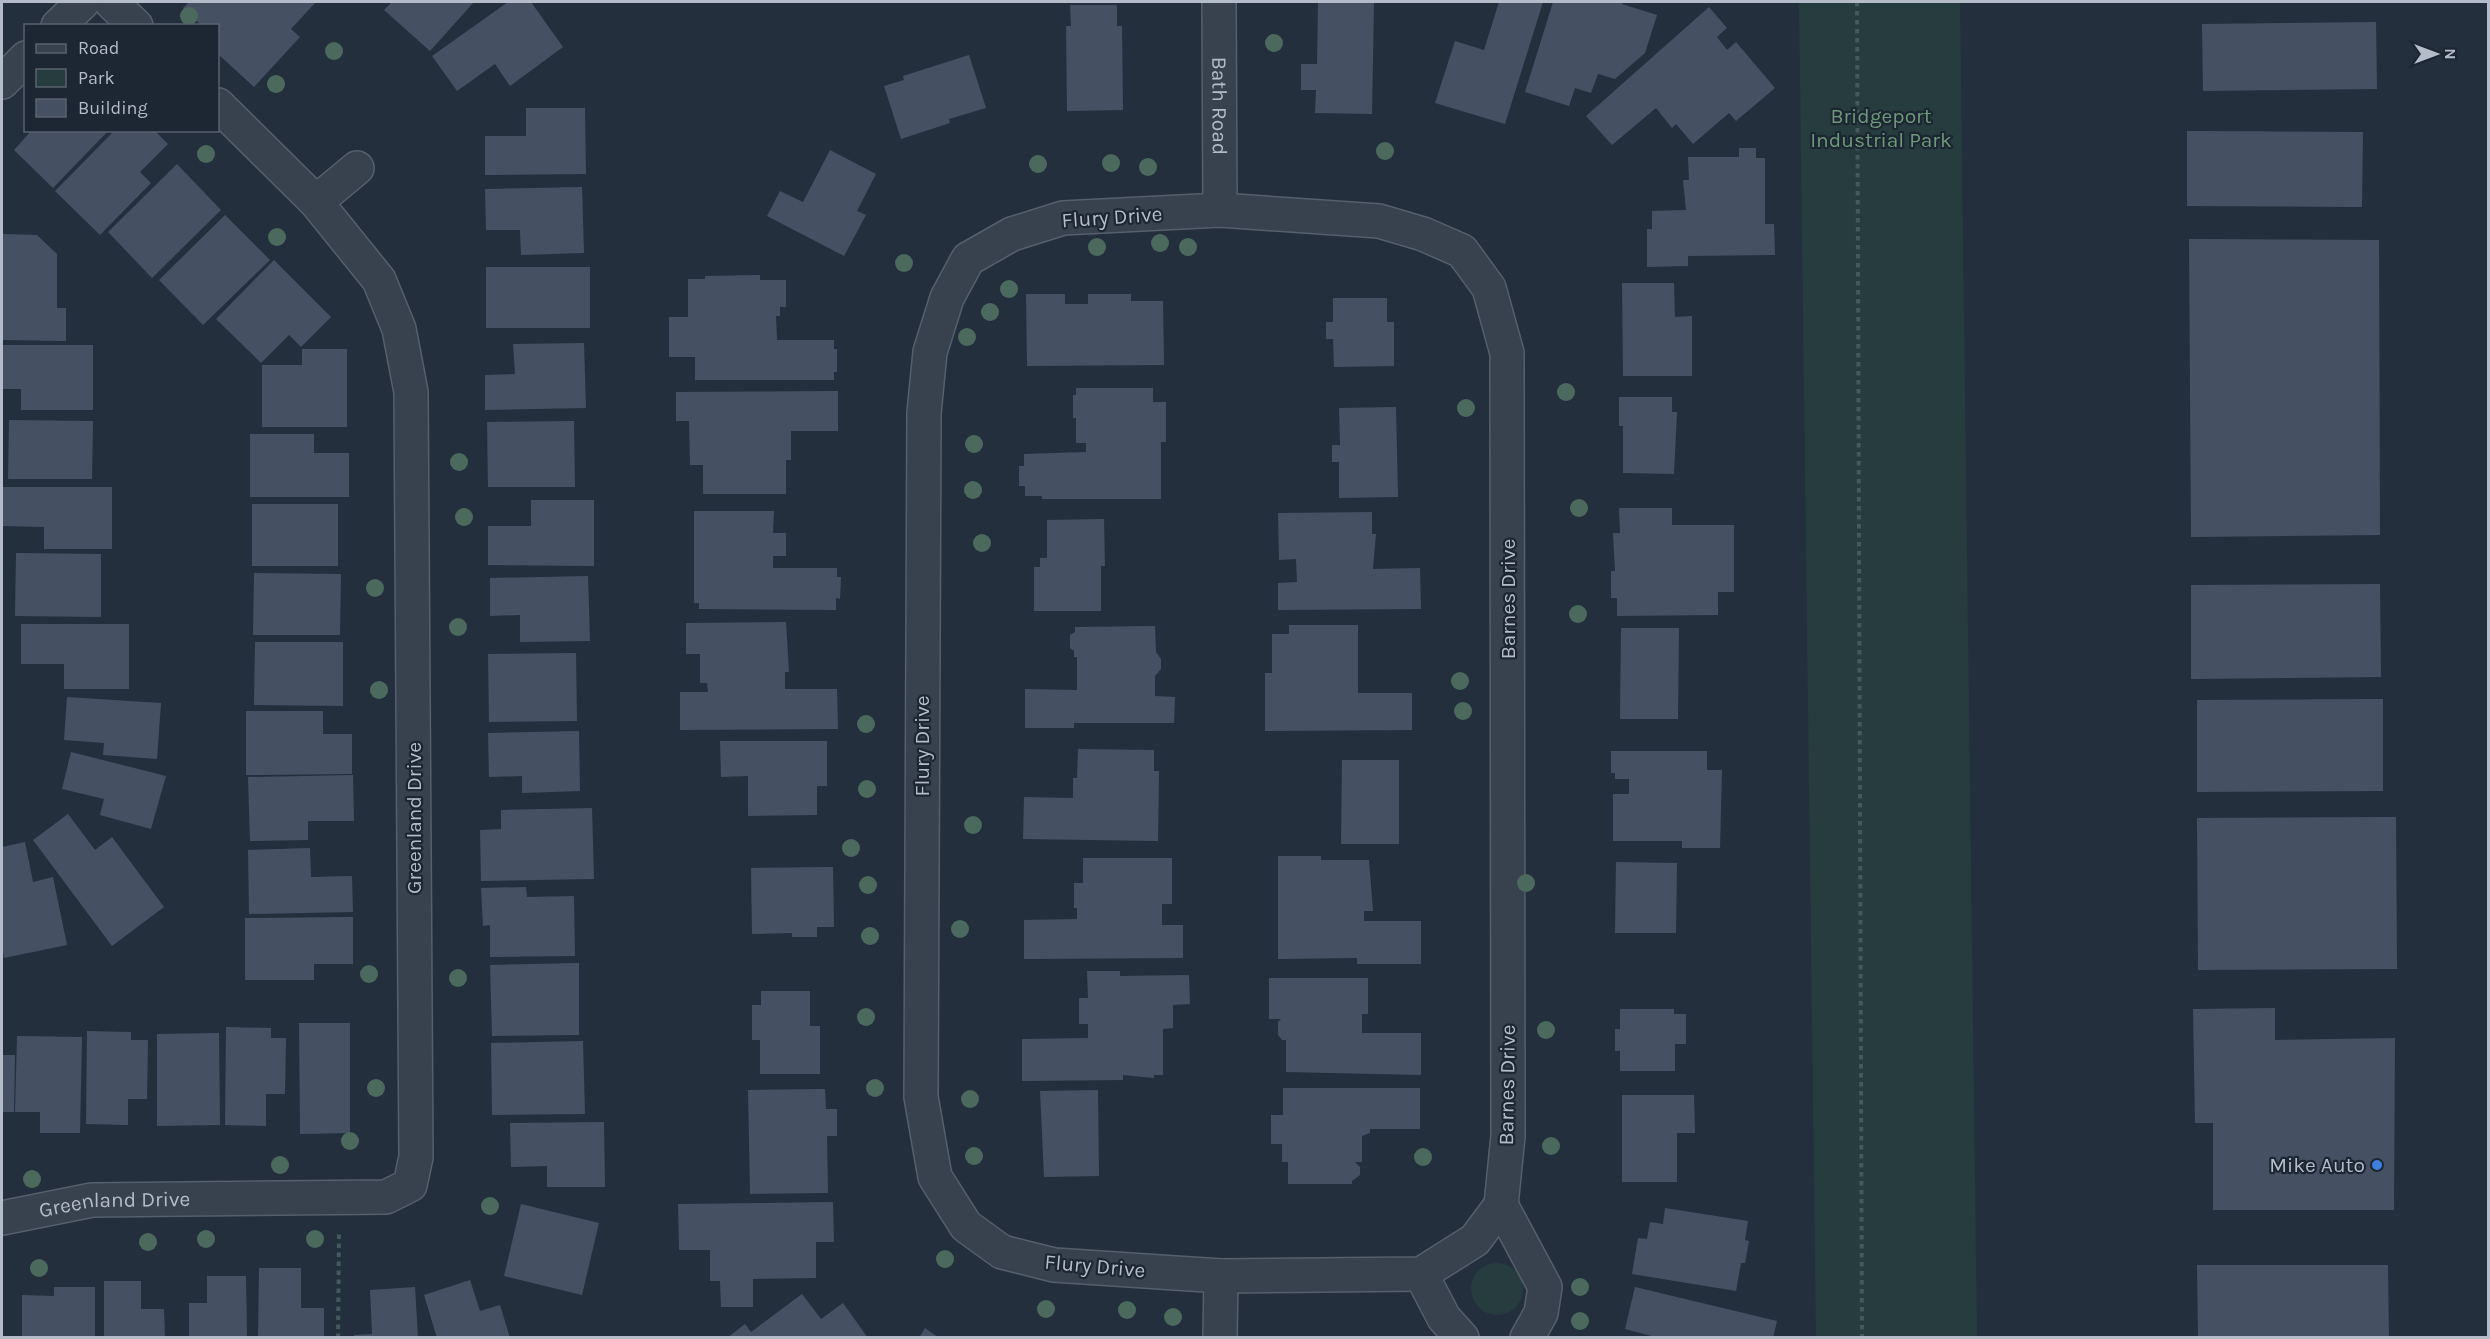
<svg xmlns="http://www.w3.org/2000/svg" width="2490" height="1339" viewBox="0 0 2490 1339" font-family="Karla,sans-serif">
<rect width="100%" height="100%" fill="#242f3e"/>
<path fill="#263c3f" d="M1799,2H1960L1977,1337H1816Z
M1471 1289a26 26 0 1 1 52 0a26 26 0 1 1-52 0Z"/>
<path fill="#455162" d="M189,2H316L291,29L300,37L254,87L218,54V26H202L183,8Z
M392,2H474L430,51L384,10Z
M508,2H531L563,47L510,86L495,64L457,91L432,56Z
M1318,2H1374L1372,114L1315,113L1316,90H1301V64H1317Z
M1499,2H1543L1505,124L1435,103L1455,41L1484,50Z
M1553,2H1623L1622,4L1657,15L1645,53L1615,79L1598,74L1591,93L1575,88L1569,106L1525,92Z
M1070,5H1117V26H1122L1123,110L1067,111L1066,26H1071Z
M1709,7L1727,28L1717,37L1727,50L1736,42L1775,88L1736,121L1729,113L1693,144L1676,124L1672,128L1656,108L1612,145L1586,116Z
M2376,22L2377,89L2203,91L2202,24Z
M969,55L986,108L949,119L950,123L901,139L884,86L904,80L903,76Z
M526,108H585L586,174L485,175V136H526Z
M32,130H109L53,188L14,150Z
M115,130H154L168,144L140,172L151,183L100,235L55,191Z
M2187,131L2363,132L2362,207L2187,206Z
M1739,148H1756V158H1765V224H1774L1775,255L1688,256V266L1647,267V229H1652V211L1686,210L1683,180H1689L1688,157H1739Z
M830,150L876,174L857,211L866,215L844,256L767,216L780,191L803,202Z
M177,164L221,210L152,278L108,232Z
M582,187L584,253L521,255L520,230H486L485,189Z
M225,215L270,260L203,325L159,280Z
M2,234L37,235L57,254V308H66V341L2,340Z
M2189,239L2379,240L2380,535L2191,537Z
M274,260L331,317L301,347L289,335L261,363L216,319Z
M486,267H590V328H486Z
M760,275V280H786V307H780V316H776L777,340H834V349H837V372H834V380H695V357H669V317H688V279H705V276Z
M1622,283H1674L1675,317L1692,316V376H1623Z
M1026,294H1065V304H1088V294H1131V301H1163L1164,365L1027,366Z
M1333,298H1387V322H1394V366L1334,367L1333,339H1326V322H1333Z
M584,343L586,408L485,410V375L515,374L513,344Z
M2,345H93V410H21V389H2Z
M302,349H347V427H262V365H302Z
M1076,388H1153V402H1166V442H1161V499H1042V496H1025V486H1019V466H1024V454L1086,452V443H1076V418H1073V395H1076Z
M838,391V431H791V460H786V494H703V465H690L689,421H676V392Z
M1619,397H1672V412H1677L1674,474L1623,473V426H1619Z
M1396,407L1398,497L1339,498V462H1332V445H1340L1339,408Z
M9,420L93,421L92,479H8Z
M574,421L575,487H488L487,422Z
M250,434H314V453H349V497H250Z
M2,487H112V549H44V527L2,526Z
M531,500H594V566L488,565V526H531Z
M252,504H338V566H252Z
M1619,508H1672V525H1734V592H1718V615L1617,616V598H1611V571H1615L1613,533H1620Z
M694,511H774L773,533H786V556H773V568H837V577H841L840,599L836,598V610L699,609V603H694Z
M1372,512V534H1376L1373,569L1420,568L1421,609L1278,610V583L1297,582L1296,559L1279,560L1278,513Z
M1104,519L1105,566H1101V611H1034V567H1040V558H1047V520Z
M16,553L101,554V617L15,616Z
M254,573L341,574L340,635H253Z
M588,576L590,641L520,642V615L490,616V578Z
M2380,584L2381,677L2191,679V585Z
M786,622L789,672H785V689H837L838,729L680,730V692H708L707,683H700V654H686V623Z
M21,624H129V689H64V664H21Z
M1289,625H1358V693H1412V730L1265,731V673H1272V634H1289Z
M1155,626L1156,652L1161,659V669L1155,676V696L1175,697L1174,723H1074V728H1025V689L1077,690V657H1074V651L1070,648V635L1075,632V627Z
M1621,628H1679L1678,719H1620Z
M255,642H343V706L254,705Z
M576,653L577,721L489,722L488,654Z
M67,697L161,703L157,759L103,755L104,743L64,740Z
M2383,699V791L2197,792V700Z
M246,711H323V734H352V774L246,775Z
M579,731L580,791L522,793V776L489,777L488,733Z
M720,741H827V786H817V815L748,816V776L721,777Z
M1078,749L1154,750V771H1159L1158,841L1023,839L1024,797L1073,798V778H1077Z
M1611,751H1707V770H1722L1720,848H1682V841H1613V794H1629V779H1615V773H1611Z
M71,752L166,776L151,829L100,815L104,799L62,789Z
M1342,760H1399V844H1341Z
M353,775L354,821H308V840L250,841L248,777Z
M592,808L594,879L481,881L480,830L501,829V810Z
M68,814L95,850L112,837L164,907L112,946L33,840Z
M2396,817L2397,969L2198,970L2197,818Z
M25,842L33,882L53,877L67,945L4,958L2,947V847Z
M310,848L311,877L352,876L353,912L249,914L248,850Z
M1278,856H1321V860H1369L1373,911H1364V921H1421V964H1357V958L1278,959Z
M1083,858H1172V904H1162V925H1183V958L1024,959V920L1077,919V908H1074V883H1083Z
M1616,862L1677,863L1676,933H1615Z
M833,867L834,927H817V937H792V933L752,934L751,868Z
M526,887L527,897L574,896L575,956L490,957V925L483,926L481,888Z
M353,917V964H314V980H245V918Z
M579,963V1035L492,1036L490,965Z
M1087,971H1120V976L1189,975L1190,1004L1173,1005V1028L1163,1029V1075H1154V1078L1123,1075V1080L1022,1081V1039L1088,1038V1024H1079V998H1088Z
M1269,978H1368V1014H1362V1033H1421V1075L1286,1072V1040H1282L1278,1035V1022L1281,1019H1269Z
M761,991H810V1026H820V1074H760V1040H752V1005H761Z
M2275,1008V1040L2395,1038L2394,1210H2213V1123H2195L2193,1009Z
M1620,1009H1674V1014H1686V1044H1675V1071H1620V1051H1615V1029H1620Z
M299,1023H350V1133L300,1134Z
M226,1027L271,1028V1038H286L285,1094H266V1126L225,1125Z
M87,1031L131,1032V1040H148L147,1099H128V1125L86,1124Z
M219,1033L220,1125L157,1126V1034Z
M17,1036L82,1037L80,1133H40V1112H15Z
M583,1041L585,1114L492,1115L491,1043Z
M2,1055H15L14,1112H2Z
M1283,1088H1420V1129H1370V1133L1362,1136V1162H1355L1360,1167V1175L1352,1181V1184H1288V1162H1282V1144H1271V1115H1283Z
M825,1089L826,1109H837V1136H827L828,1193L750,1194L748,1090Z
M1098,1090L1099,1176L1044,1177L1040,1091Z
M1622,1095H1694L1695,1133H1677V1182H1622Z
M604,1122L605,1187H547V1166L511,1167L510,1123Z
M833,1202L834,1242H816V1278L753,1279V1307H721L720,1281H710V1250H679L678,1204Z
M521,1204L599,1223L582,1295L504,1276Z
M1665,1208L1748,1221L1745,1240L1749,1241L1745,1263H1741L1736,1291L1632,1274L1638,1238L1647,1239L1650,1222L1663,1224Z
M2197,1265H2388L2389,1338H2198Z
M259,1268H301V1308H324V1338H258Z
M207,1276H246L247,1338H189V1303H207Z
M470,1280L480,1311L500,1305L510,1338H437L424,1295Z
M104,1281H141V1309H164L165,1338H104Z
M54,1287H95V1338H22V1295L54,1296Z
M415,1287L418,1338H354V1335L372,1334L370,1290Z
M1635,1287L1777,1321L1773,1338H1659L1625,1329Z
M802,1294L821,1319L843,1303L868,1338H727L745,1324L751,1332Z
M925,1328L939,1338H919Z"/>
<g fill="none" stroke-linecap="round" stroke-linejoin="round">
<g stroke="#565f6c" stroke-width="36">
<g id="minor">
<path d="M111,2L136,26"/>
<path id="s1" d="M1219,2L1220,210"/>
<path d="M58,26L83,2"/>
<path d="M2,82L26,58"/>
<path d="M316,202L357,168"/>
<path d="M1220,210L1379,221L1423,234L1462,251L1489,288L1507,353L1508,1136L1501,1205L1475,1240L1421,1274L1221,1276L1054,1265L1002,1252L966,1226L935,1177L921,1097L924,413L930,352L947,298L968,259L1012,234L1063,218Z"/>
<path d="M1501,1205L1545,1287L1541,1313L1527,1338"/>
<path id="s2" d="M2,1218L92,1200L386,1197L410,1185L416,1157L411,392L399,329L379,280L316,202L218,105"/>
<path d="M1421,1274L1444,1318L1462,1338"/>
<path d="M1220,1338L1221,1276"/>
</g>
</g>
<path stroke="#44595c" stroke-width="4" stroke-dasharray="4.5 4.5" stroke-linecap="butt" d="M1857,2L1862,1338
M338,1338L339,1233"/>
<use href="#minor" stroke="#38414e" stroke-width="33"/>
</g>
<g fill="#4b6a5d">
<circle cx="189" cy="16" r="9"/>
<circle cx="1274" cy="43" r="9"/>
<circle cx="334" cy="51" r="9"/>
<circle cx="276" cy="84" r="9"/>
<circle cx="1385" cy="151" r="9"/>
<circle cx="206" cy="154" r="9"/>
<circle cx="1111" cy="163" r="9"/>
<circle cx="1038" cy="164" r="9"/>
<circle cx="1148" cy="167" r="9"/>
<circle cx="277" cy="237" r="9"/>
<circle cx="1160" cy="243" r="9"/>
<circle cx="1097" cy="247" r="9"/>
<circle cx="1188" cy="247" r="9"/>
<circle cx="904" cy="263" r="9"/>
<circle cx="1009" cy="289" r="9"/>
<circle cx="990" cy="312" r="9"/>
<circle cx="967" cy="337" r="9"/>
<circle cx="1566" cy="392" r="9"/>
<circle cx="1466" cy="408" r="9"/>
<circle cx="974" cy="444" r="9"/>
<circle cx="459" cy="462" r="9"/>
<circle cx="973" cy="490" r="9"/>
<circle cx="1579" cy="508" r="9"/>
<circle cx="464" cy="517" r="9"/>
<circle cx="982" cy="543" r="9"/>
<circle cx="375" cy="588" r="9"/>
<circle cx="1578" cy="614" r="9"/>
<circle cx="458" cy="627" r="9"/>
<circle cx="1460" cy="681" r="9"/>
<circle cx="379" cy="690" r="9"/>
<circle cx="1463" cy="711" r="9"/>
<circle cx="866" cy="724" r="9"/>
<circle cx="867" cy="789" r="9"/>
<circle cx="973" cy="825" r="9"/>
<circle cx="851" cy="848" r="9"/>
<circle cx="1526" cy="883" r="9"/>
<circle cx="868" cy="885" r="9"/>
<circle cx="960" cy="929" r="9"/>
<circle cx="870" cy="936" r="9"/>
<circle cx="369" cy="974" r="9"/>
<circle cx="458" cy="978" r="9"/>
<circle cx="866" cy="1017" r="9"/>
<circle cx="1546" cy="1030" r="9"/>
<circle cx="376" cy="1088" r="9"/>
<circle cx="875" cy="1088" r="9"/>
<circle cx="970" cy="1099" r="9"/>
<circle cx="350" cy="1141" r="9"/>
<circle cx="1551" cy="1146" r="9"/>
<circle cx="974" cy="1156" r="9"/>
<circle cx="1423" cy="1157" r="9"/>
<circle cx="280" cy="1165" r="9"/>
<circle cx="32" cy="1179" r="9"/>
<circle cx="490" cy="1206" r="9"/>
<circle cx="206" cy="1239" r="9"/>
<circle cx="315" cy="1239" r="9"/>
<circle cx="148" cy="1242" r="9"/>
<circle cx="945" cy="1259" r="9"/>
<circle cx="39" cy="1268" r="9"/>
<circle cx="1580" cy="1287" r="9"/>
<circle cx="1046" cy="1309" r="9"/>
<circle cx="1127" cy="1310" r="9"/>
<circle cx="1173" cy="1317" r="9"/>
<circle cx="1580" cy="1321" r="9"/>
</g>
<circle fill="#3f7fe0" stroke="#1d2633" stroke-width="2" cx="2377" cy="1165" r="6"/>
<g text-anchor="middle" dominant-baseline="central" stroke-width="4.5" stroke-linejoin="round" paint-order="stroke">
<g font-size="21" fill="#b4bcc9" stroke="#1d2633">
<text stroke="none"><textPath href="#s1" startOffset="104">Bath Road</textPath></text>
<text transform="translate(1112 217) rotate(-4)">Flury Drive</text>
<text transform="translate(1508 599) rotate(-90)">Barnes Drive</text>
<text transform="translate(922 746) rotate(-90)">Flury Drive</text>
<text transform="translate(414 818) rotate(-90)">Greenland Drive</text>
<text transform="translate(1507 1085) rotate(-89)">Barnes Drive</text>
<text stroke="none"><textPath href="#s2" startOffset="114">Greenland Drive</textPath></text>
<text transform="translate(1095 1266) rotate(5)">Flury Drive</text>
</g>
<g font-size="21" fill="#6b9a76" stroke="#1d2633">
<text x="1881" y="116">Bridgeport<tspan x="1881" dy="24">Industrial Park</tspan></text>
</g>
<g font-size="21" fill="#b4bcc9" stroke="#1d2633" text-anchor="end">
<text x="2365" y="1165">Mike Auto</text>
</g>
</g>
<rect width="2490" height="1339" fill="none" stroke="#b4bcc9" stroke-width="6"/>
<rect x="24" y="24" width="195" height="108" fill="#1d2633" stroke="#59626f" stroke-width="1.5"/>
<rect x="36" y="44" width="30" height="9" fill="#38414e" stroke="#59626f" stroke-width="1.5"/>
<text x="78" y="54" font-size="18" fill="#b4bcc9">Road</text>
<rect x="36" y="69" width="30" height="18" fill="#263c3f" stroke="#59626f" stroke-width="1.5"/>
<text x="78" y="84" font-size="18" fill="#b4bcc9">Park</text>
<rect x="36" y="99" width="30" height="18" fill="#455162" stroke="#59626f" stroke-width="1.5"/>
<text x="78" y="114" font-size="18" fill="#b4bcc9">Building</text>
<g transform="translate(2436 54) rotate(90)" stroke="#1d2633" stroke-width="4.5" paint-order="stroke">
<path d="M0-4.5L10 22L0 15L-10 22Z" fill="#b4bcc9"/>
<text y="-9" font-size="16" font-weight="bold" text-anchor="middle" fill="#b4bcc9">N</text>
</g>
</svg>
